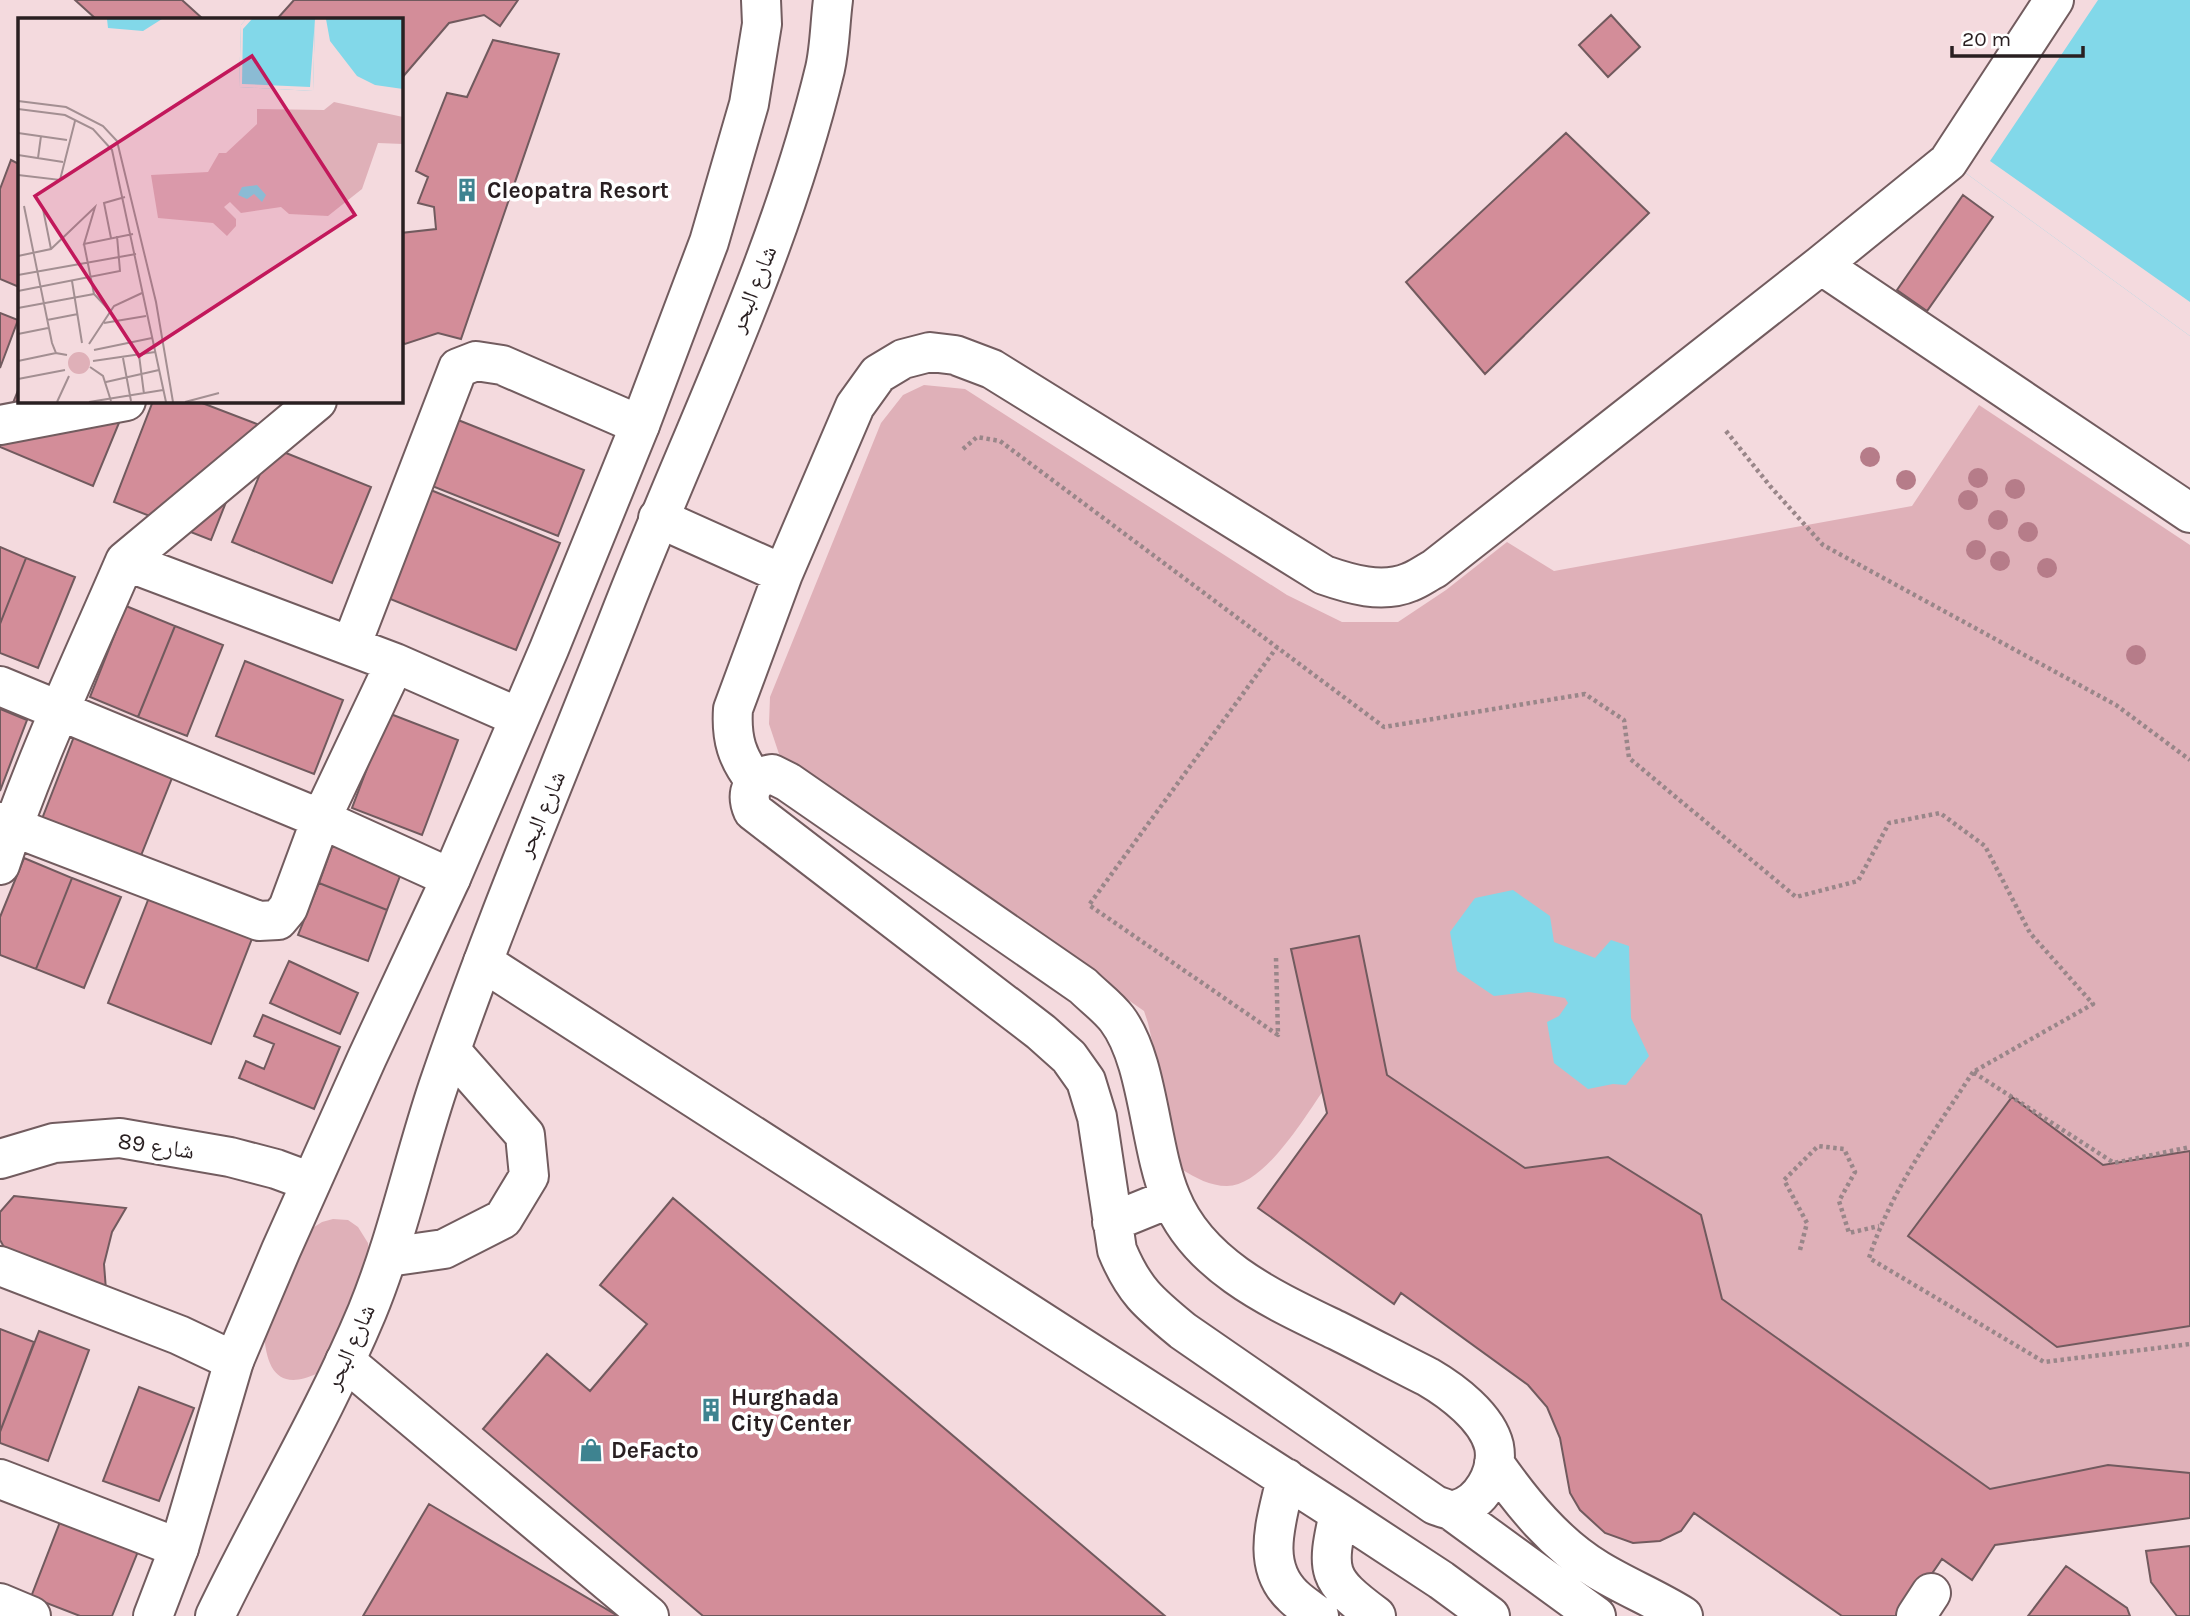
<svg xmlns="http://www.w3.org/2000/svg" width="2190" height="1616" viewBox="0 0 2190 1616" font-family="Karla,'Noto Naskh Arabic',sans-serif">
<rect width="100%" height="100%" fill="#f4dade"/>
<path fill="#dfb0b8" d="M924,385L965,389L1287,595L1342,622H1398L1446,590L1507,542L1554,571L1912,506L1979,405L2190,545V1473L1990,1489L1722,1299L1700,1215L1608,1157L1525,1168L1387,1075L1359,936L1291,949L1323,1091C1304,1118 1264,1186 1227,1186C1210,1186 1196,1178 1181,1169L1148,1023L1144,1011L780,757L769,724L770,697L881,423L903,395Z
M333,1219L348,1220L358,1227L368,1243L369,1255L367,1269L318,1373C279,1392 266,1370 264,1332L311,1229L322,1222Z"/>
<path fill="#82d8e9" d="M2070,0H2190V336L1956,166Z
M1513,890L1550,916L1554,942L1595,958L1611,940L1629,946L1631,1018L1649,1056L1626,1085L1613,1084L1588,1089L1554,1063L1547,1022L1559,1016L1568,1003L1565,998L1529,992L1494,996L1457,971L1450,932L1475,898Z"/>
<path fill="#f4dade" d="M2070,0H2098L1990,161L2190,302V336L1956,166Z"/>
<path fill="#d38d99" stroke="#715a5e" stroke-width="2" d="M75,0H182L203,19H96Z
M294,0H518L500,26L484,15L449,23L401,79V19H277Z
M1611,15L1640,47L1608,77L1579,45Z
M493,40L559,54L461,339L438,333L405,344L401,341V233L436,229L434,207L418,203L428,177L416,171L447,93L467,97Z
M1566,133L1649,213L1485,374L1406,282Z
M11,160L19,164V287L0,279V189Z
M1963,195L1993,217L1927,311L1897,290Z
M0,313L18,320L0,368Z
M19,388V401H128L93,486L0,447V435Z
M153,401H197L257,424L211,540L114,502Z
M448,416L584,470L558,536L422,482Z
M271,447L371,487L332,583L232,542Z
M421,486L560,543L516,650L378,594Z
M0,547L26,558L0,624Z
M26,558L75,577L38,668L0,653V624Z
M126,606L175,626L138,717L90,697Z
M175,626L223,645L187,736L138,717Z
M245,661L343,700L314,774L216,736Z
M0,709L27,720L0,791Z
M388,713L458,740L422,835L352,808Z
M75,734L174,773L138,863L40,824Z
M336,836L405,863L387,910L319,883Z
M24,858L72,878L36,969L0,955V917Z
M72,878L121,897L84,988L36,969Z
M319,883L387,910L368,961L298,935Z
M150,895L253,936L211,1044L108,1003Z
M1359,936L1387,1075L1525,1168L1608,1157L1701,1215L1722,1299L1990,1489L2108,1465L2190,1473V1518L1995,1545L1972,1580L1942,1559L1903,1616H1842L1694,1513L1681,1531L1660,1541L1633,1543L1605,1533L1580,1510L1570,1493L1560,1438L1547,1407L1528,1385L1401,1293L1394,1304L1258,1208L1327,1113L1291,949Z
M289,961L358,993L340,1034L270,1003Z
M263,1015L340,1047L314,1109L239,1078L246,1061L264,1069L274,1044L254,1036Z
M2012,1097L2103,1165L2190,1151V1326L2057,1347L1908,1236Z
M14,1196L126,1208L112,1232L104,1264L106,1290L5,1249L0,1240V1212Z
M673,1198L1077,1541L1165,1616H703L483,1429L547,1354L590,1391L647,1324L600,1285Z
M0,1329L34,1342L1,1429H0Z
M39,1331L89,1350L48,1461L0,1443V1432Z
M139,1387L194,1408L159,1501L103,1481Z
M429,1504L618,1616H363Z
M65,1509L143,1539L112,1616H80L31,1597Z
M2190,1546V1616H2177L2151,1582L2146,1551Z
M2066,1566L2127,1608L2130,1616H2028Z"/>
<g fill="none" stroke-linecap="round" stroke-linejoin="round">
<g stroke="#725c5f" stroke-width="42">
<path id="minor" d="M1821,265L2190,513
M317,401L125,561L395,663L518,717
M0,425L126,401
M658,518L783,574
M351,646L458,368L476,361L502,365L640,425
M0,686L321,819L451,878
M772,774L788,782L1083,986C1094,997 1108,1007 1117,1019C1149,1061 1149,1146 1171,1198C1199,1267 1274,1300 1338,1331C1368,1346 1398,1362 1428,1377C1452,1391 1487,1417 1494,1446C1499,1472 1481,1504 1455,1510C1449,1511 1441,1507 1435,1505L1183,1331C1149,1303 1134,1291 1117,1250L1097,1117L1086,1081L1069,1057L1041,1032L753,811C745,793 752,777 772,774Z
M755,781C737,758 731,739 733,709L783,574L855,406L878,374L903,359L930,352L955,355L992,369L1324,575C1350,584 1382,594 1410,582C1418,579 1426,573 1434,569L1821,265L1948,162L2054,0
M0,822L259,921L278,920L288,908L321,819L395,663
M0,865C34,761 82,661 125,561
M483,962L1339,1513L1441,1580L1490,1616
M0,1159L54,1143L120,1138L230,1157L276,1169L311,1182
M1112,1222L1171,1198
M388,1257L444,1249L503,1219L529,1176L525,1135L451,1051
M0,1266L179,1335L234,1361
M345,1361L649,1616
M1494,1463C1523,1504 1555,1544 1598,1570C1626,1587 1656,1599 1683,1616
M1286,1478C1278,1517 1259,1564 1293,1596C1301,1604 1311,1610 1319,1616
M0,1479L179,1548
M1452,1511L1596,1616
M1339,1513C1326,1572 1326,1579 1376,1616
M0,1603L31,1616
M1916,1616L1931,1593"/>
</g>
<g stroke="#725c5f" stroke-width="42">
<path id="major" d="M153,1616L179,1548L234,1361L281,1250L367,1058L451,878L549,649L640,425L709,242L749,104L762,24L761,0
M215,1616C264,1514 323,1417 367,1312C397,1239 413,1162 438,1087C493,925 561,767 623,608C693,429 780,256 825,69C830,47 830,23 833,0"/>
</g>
<path stroke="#998689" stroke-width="4.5" stroke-dasharray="3.5 3.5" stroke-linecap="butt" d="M1726,431L1770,486L1823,545L2116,705L2190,760
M963,449L977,437L1000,441L1384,727L1585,694L1624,720L1629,758L1796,897L1858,881L1889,823L1940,813L1985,846L2030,933L2093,1004L1973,1072L2114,1163L2190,1147
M1276,958L1278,1035L1089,905L1277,647
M1973,1072C1934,1132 1891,1190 1869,1258L2044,1362L2190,1344
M1800,1250L1807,1223L1784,1180L1818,1146L1844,1149L1855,1172L1839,1201L1849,1233L1879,1226"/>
<use href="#minor" stroke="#fff" stroke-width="38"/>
<use href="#major" stroke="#fff" stroke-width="38"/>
</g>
<g fill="#b67c89">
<circle cx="1870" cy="457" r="10"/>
<circle cx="1978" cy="478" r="10"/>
<circle cx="1906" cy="480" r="10"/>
<circle cx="2015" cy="489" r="10"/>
<circle cx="1968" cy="500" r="10"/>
<circle cx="1998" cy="520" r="10"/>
<circle cx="2028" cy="532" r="10"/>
<circle cx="1976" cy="550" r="10"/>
<circle cx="2000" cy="561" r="10"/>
<circle cx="2047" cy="568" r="10"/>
<circle cx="2136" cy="655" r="10"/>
</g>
<defs>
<g id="building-bare" transform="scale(1.89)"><path d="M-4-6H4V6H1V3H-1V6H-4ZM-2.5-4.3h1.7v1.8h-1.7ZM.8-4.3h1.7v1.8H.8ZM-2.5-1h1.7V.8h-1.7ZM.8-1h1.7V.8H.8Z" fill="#3e8390" stroke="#fff" stroke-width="2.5" paint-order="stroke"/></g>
<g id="shop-bare" transform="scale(1.89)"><path d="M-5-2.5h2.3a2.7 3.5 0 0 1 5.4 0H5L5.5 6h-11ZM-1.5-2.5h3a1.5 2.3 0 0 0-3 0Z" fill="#3e8390" stroke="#fff" stroke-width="2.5" paint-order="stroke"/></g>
</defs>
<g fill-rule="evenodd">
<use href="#building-bare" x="467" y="190"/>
<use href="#building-bare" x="711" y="1410"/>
<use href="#shop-bare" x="591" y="1450"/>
</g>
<g text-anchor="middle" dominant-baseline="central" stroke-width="7" stroke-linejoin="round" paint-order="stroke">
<g font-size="23" font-weight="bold" fill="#291f21" stroke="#fff" text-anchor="start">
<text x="487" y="190">Cleopatra Resort</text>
<text x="731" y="1397">Hurghada<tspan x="731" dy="26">City Center</tspan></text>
<text x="611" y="1450">DeFacto</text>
</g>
<g font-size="23" fill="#291f21" stroke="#fff">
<text transform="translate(753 289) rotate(-68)">شارع البحر</text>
<text transform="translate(541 814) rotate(-67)">شارع البحر</text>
<text transform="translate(156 1146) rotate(8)">شارع 89</text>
<text transform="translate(350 1347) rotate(-66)">شارع البحر</text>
</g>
</g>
<g transform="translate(18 18)">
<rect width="385" height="385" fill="#f4dade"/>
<path d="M316,84L385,99V126L360,125L344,171L310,198L271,196L263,189L223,195L212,184L206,189L218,201V208L209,218L195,205L140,200L133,157L190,154L201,135H208L239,106V91L306,92ZM50 345a11 11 0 1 1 22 0a11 11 0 1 1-22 0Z" fill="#dfb0b8"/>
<path d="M89,1H144L125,13L90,10ZM228,1H297L295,73L221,69L223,7ZM308,1H385V71L357,67L339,58L312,23ZM239,167L248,177L244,184L236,176L229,181L220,177L224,169Z" fill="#82d8e9"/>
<path d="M228,1H234L225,11L224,66L292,69L297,1L295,73L221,69L223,7Z" fill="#f4dade"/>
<path fill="none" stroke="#a38f92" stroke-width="2" d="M0,83L48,89L85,108L99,123L138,284L155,384M0,91L47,97L75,111L94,132L148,384M0,115L49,122M0,137L45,144M20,140L23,118M0,157L42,162L57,103M6,188L34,325L38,335L49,337M25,191L33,231M93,220L86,185L107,179M66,226L76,276L92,293M0,238L33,231L77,189L66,226L115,216M0,257L118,236M54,263L64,325M0,273L102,253L99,218M0,290L76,276M29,302L60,296M86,305L128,298M0,316L30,310M71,326L96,288L124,275M76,332L134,320M121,337L126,376M105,340L113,383M0,343L38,335M75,343L137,334M72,349L85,358L93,383M0,361L47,352M88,364L141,352M39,384L51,358M71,384L145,372M167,384L201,375"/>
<path fill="#c2185b" fill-opacity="0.15" stroke="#c2185b" stroke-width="3.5" d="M234,38L337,197L121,338L17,178Z"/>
<rect width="385" height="385" fill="none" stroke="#291f21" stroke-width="3.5"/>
</g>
<path d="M1952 46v10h131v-10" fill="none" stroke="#291f21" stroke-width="3.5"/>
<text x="1962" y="46" font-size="21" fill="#291f21" stroke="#ffffff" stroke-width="5" paint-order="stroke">20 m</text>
</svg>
